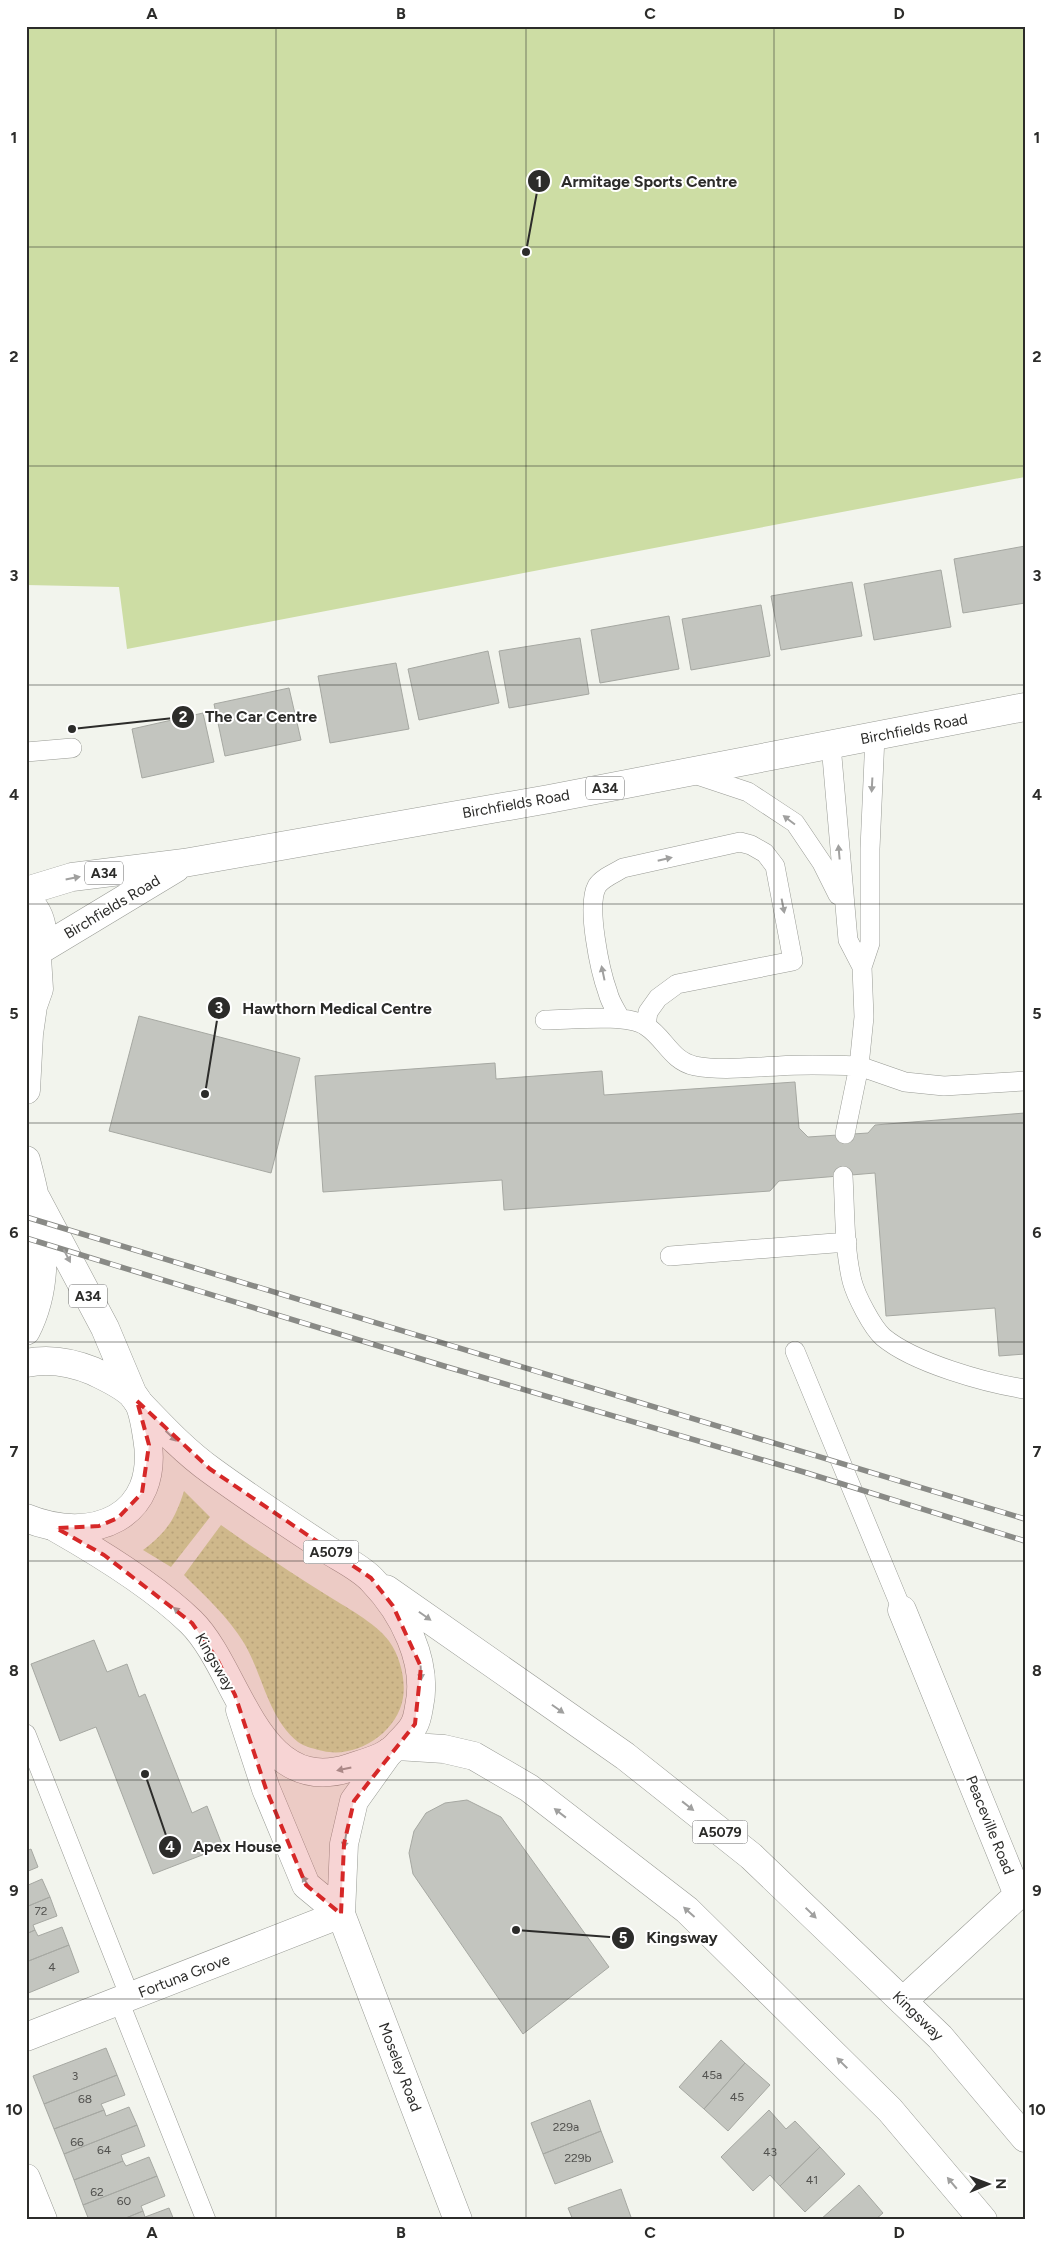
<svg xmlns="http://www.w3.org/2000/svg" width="1051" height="2246" viewBox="0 0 1051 2246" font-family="Figtree,sans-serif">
<defs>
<pattern id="grass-dots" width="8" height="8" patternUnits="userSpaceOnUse" patternTransform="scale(1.25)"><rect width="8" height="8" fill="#cddda4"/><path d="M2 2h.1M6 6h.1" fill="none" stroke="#b0be8d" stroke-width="1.8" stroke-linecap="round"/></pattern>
</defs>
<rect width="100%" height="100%" fill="#f2f4ed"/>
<path fill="url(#grass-dots)" d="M184,1491L210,1517L171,1567L143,1550C167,1532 175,1519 184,1491Z
M221,1525C255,1549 290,1572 325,1594C344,1606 376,1623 389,1641C400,1656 406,1680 403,1698C397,1733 356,1759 323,1751C315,1749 305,1747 298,1742C268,1718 263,1675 244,1643C228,1617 206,1597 184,1575Z"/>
<path fill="#cddda4" d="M26,26H1025V477L127,649L119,587L26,585Z"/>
<path fill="#c3c5bf" stroke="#a6a8a2" d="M1025,546V603L963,613L954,559Z
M941,570L951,627L874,640L864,584Z
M852,582L862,636L781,650L771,596Z
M761,605L770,656L691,670L682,619Z
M669,616L679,669L600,683L591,630Z
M580,638L589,694L509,708L499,651Z
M488,651L499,703L419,720L408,669Z
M396,663L409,729L330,743L318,676Z
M289,688L301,740L225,756L214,704Z
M203,713L214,762L142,778L132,729Z
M139,1016L300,1058L271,1173L109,1131Z
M495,1063L496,1079L602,1071L604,1095L795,1082L799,1128L808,1137L868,1133L875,1125L1025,1113V1354L999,1356L995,1308L886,1316L875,1173L779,1181L770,1191L504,1210L502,1180L323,1192L315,1076Z
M94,1640L107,1672L127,1664L139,1697L145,1694L192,1813L207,1806L223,1847L153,1874L96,1727L60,1741L31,1664Z
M467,1800L501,1817L609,1967L523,2034L413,1874L409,1853L414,1831L426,1813L445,1803Z
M31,1849L38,1867L26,1872V1851Z
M42,1879L50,1897L26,1907V1886Z
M50,1897L57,1916L33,1925L35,1930L26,1934V1907Z
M62,1927L69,1945L26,1962V1934L35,1930L38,1936Z
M69,1945L79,1972L26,1994V1962Z
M721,2040L745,2063L704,2109L679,2087Z
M106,2048L117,2075L44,2104L33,2076Z
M745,2063L770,2085L728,2131L704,2109Z
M117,2075L125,2095L101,2104L104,2110L54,2129L44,2104Z
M590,2100L601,2131L543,2154L531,2123Z
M129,2107L137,2125L64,2154L54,2129L104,2110L106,2116Z
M769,2110L786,2129L795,2121L820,2147L780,2186L770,2175L753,2191L721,2157Z
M137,2125L145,2146L121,2155L123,2161L74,2180L64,2154Z
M601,2131L613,2162L555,2184L543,2154Z
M820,2147L845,2174L805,2212L780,2186Z
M149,2157L157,2176L83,2205L74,2180L123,2161L126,2166Z
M157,2176L165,2196L141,2206L143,2211L121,2220H89L83,2205Z
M859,2185L883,2213L875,2220H820Z
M621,2189L632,2220H573L568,2208Z
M169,2208L174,2220H121L143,2211L145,2217Z"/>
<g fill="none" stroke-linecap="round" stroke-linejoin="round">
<g stroke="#989a94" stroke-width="20">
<path id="lane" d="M831,745L848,940L862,967
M26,752L72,748
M691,773L748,792L795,823L822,863L838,895
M620,1018C616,1010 610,1002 608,993C600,971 586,906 597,886C602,878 615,873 623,868L740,842L751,845L765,853L775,866L793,961L677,984L658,998L648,1012L646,1025
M545,1020C570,1020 626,1013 646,1026C665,1038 671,1061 695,1066C722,1071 752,1067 779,1066C806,1064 832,1065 859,1066L864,1017L862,967L870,943V849L875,736
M845,1134L859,1066L905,1082L944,1086L1025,1081
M843,1176C845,1210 844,1248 852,1281C856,1296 872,1327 883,1337C914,1363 986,1383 1025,1389
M670,1256L847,1242
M795,1351L902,1610
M26,1734L130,1997
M119,2001L206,2220"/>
</g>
<g stroke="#989a94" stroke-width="29">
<path id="street" d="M902,1610L1018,1895L903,2001
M26,2037L341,1914
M26,2178L43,2220"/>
</g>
<g stroke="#989a94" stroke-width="29">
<path id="secondary" d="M240,1710L266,1789L306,1885L341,1914
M389,1752L354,1801L344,1844L341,1914L458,2220"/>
</g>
<g stroke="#989a94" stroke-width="29">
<path id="primary" d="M56,1528C100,1553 155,1587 191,1622C239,1669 256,1798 349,1768C367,1762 387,1758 399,1743C404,1738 411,1731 414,1725C417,1720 418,1713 419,1707C429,1662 403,1612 372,1580C360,1567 340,1558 325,1548C287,1523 249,1498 212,1471C184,1451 161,1426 137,1401
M386,1589L625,1756L751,1856L940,2037L1025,2138
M397,1746L444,1749L474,1756L529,1788L687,1910L890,2110L983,2220"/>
</g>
<g stroke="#989a94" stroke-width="29">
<path id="highway" d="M26,891L72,877L184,863L549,799L1025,707
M26,899C44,915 48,942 34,961
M40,950L176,868
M26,1090L29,1034L33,1006L39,989L37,957
M26,1160C41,1217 54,1276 26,1331
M36,1198L105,1328L134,1397
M26,1363C50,1358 71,1362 93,1371C107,1378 124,1385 135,1397C143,1407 145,1425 147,1437C161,1518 92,1545 26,1518"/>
</g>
<use href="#lane" stroke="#fff" stroke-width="19"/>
<use href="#street" stroke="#fff" stroke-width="28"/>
<use href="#secondary" stroke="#fff" stroke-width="28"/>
<use href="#primary" stroke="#fff" stroke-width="28"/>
<use href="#highway" stroke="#fff" stroke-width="28"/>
<g stroke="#898a86" stroke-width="5.5">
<path id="rail" d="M26,1217L1025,1519
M26,1238L444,1366L807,1473L1025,1541"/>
</g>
<use href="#rail" stroke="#fff" stroke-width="4" stroke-dasharray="11" stroke-linecap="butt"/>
</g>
<defs><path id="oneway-solid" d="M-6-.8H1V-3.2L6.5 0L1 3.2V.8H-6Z" transform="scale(1.25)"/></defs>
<g fill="#a0a09f">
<use href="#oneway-solid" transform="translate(872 785) rotate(93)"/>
<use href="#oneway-solid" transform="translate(789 820) rotate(-143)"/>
<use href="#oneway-solid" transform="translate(839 852) rotate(-95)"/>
<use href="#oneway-solid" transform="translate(665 859) rotate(-13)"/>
<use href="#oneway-solid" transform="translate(73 878) rotate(-11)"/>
<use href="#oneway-solid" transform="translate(783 906) rotate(79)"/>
<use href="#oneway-solid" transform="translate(603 973) rotate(-102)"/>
<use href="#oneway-solid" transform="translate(67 1256) rotate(62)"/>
<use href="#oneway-solid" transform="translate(171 1436) rotate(44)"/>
<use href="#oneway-solid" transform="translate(179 1612) rotate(-140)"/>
<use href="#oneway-solid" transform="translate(425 1616) rotate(35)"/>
<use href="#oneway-solid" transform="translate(421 1673) rotate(87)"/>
<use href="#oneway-solid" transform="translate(558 1709) rotate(35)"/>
<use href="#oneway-solid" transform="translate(344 1769) rotate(168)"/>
<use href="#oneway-solid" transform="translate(688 1806) rotate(38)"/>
<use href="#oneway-solid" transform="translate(560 1813) rotate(-142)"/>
<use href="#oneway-solid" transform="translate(345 1841) rotate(100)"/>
<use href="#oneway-solid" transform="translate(306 1882) rotate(-122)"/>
<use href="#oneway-solid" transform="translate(689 1912) rotate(-138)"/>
<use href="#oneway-solid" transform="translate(811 1913) rotate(44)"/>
<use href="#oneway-solid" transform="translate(842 2063) rotate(-135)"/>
<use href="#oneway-solid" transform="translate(952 2183) rotate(-130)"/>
</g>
<path fill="#d62828" fill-opacity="0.2" stroke="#d62828" stroke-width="4" stroke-dasharray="10 6" stroke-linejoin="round" d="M137,1401L210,1469L371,1578L393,1606L421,1667L415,1724L354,1801L344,1844L341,1914L306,1885L266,1789L235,1695L217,1659L192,1623L104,1555L56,1528L99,1526L118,1518L142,1493L149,1445Z"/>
<path fill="none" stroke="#2c2c2a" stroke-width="1" stroke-opacity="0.55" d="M276,26V2220M526,26V2220M774,26V2220M26,247H1025M26,466H1025M26,685H1025M26,904H1025M26,1123H1025M26,1342H1025M26,1561H1025M26,1780H1025M26,1999H1025"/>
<g text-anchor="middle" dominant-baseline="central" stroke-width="4" stroke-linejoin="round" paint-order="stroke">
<g font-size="12" fill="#52524f">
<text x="41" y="1911">72</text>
<text x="52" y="1967">4</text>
<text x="712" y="2075">45a</text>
<text x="75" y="2076">3</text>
<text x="737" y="2097">45</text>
<text x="85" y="2099">68</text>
<text x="566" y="2127">229a</text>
<text x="77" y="2142">66</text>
<text x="104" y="2150">64</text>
<text x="770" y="2152">43</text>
<text x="578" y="2158">229b</text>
<text x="812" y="2180">41</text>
<text x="97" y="2192">62</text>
<text x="124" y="2201">60</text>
</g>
<g fill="#fff" stroke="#6b6b6a" stroke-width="1">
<rect x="586" y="776.5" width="38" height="23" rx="4"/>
<rect x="85" y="861.5" width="38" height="23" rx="4"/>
<rect x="69" y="1284.5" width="38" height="23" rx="4"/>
<rect x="303.5" y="1540.5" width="55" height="23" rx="4"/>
<rect x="692.5" y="1820.5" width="55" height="23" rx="4"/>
</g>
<g font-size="14" font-weight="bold" fill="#2c2c2a">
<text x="605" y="788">A34</text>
<text x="104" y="873">A34</text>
<text x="88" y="1296">A34</text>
<text x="331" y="1552">A5079</text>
<text x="720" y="1832">A5079</text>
</g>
<g font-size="15" fill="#2c2c2a" stroke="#fff">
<text transform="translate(914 729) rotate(-11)">Birchfields Road</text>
<text transform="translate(516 804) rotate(-10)">Birchfields Road</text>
<text transform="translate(112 907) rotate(-31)">Birchfields Road</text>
<text transform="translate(215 1662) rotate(60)">Kingsway</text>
<text transform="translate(990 1825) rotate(68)">Peaceville Road</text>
<text transform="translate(184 1976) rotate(-21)">Fortuna Grove</text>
<text transform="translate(918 2016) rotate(44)">Kingsway</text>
<text transform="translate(400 2067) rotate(69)">Moseley Road</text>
</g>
</g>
<path fill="none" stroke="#2c2c2a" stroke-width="2" d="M526 252L539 181M72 729L183 717M205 1094L219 1008M145 1774L170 1847M516 1930L623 1938"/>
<g fill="#2c2c2a" stroke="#fff" stroke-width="2">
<circle cx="526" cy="252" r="5"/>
<circle cx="72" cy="729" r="5"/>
<circle cx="205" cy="1094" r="5"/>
<circle cx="145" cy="1774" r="5"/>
<circle cx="516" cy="1930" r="5"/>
<circle cx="539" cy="181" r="12"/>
<circle cx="183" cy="717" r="12"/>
<circle cx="219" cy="1008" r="12"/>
<circle cx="170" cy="1847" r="12"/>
<circle cx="623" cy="1938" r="12"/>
</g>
<g font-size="15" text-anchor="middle" font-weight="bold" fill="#fff">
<text x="539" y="187">1</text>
<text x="183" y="722">2</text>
<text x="219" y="1013">3</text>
<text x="170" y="1852">4</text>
<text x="623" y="1943">5</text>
</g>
<g font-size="16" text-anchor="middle" font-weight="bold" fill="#2c2c2a" stroke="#fff" stroke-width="4" stroke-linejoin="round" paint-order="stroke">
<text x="649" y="187">Armitage Sports Centre</text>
<text x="261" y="722">The Car Centre</text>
<text x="337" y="1014">Hawthorn Medical Centre</text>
<text x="237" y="1852">Apex House</text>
<text x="682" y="1943">Kingsway</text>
</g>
<rect width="1051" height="2246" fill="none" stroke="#ffffff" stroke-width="55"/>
<g transform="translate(988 2184) rotate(89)" stroke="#ffffff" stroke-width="4" paint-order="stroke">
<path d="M0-4L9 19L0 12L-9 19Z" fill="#2c2c2a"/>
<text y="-8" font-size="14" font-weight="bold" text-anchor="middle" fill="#2c2c2a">N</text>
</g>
<rect x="28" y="28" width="996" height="2190" fill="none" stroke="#2c2c2a" stroke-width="2"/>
<g font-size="16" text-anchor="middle" font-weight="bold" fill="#2c2c2a">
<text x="152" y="19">A</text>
<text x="401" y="19">B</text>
<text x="650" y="19">C</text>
<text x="899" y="19">D</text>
<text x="14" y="143">1</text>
<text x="1037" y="143">1</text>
<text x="14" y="362">2</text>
<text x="1037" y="362">2</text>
<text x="14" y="581">3</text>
<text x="1037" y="581">3</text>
<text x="14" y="800">4</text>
<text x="1037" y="800">4</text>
<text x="14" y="1019">5</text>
<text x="1037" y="1019">5</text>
<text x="14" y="1238">6</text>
<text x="1037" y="1238">6</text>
<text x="14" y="1457">7</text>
<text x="1037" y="1457">7</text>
<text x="14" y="1676">8</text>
<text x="1037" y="1676">8</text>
<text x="14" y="1896">9</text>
<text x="1037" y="1896">9</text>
<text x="14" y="2115">10</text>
<text x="1037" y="2115">10</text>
<text x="152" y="2238">A</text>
<text x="401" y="2238">B</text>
<text x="650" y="2238">C</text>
<text x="899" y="2238">D</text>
</g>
</svg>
